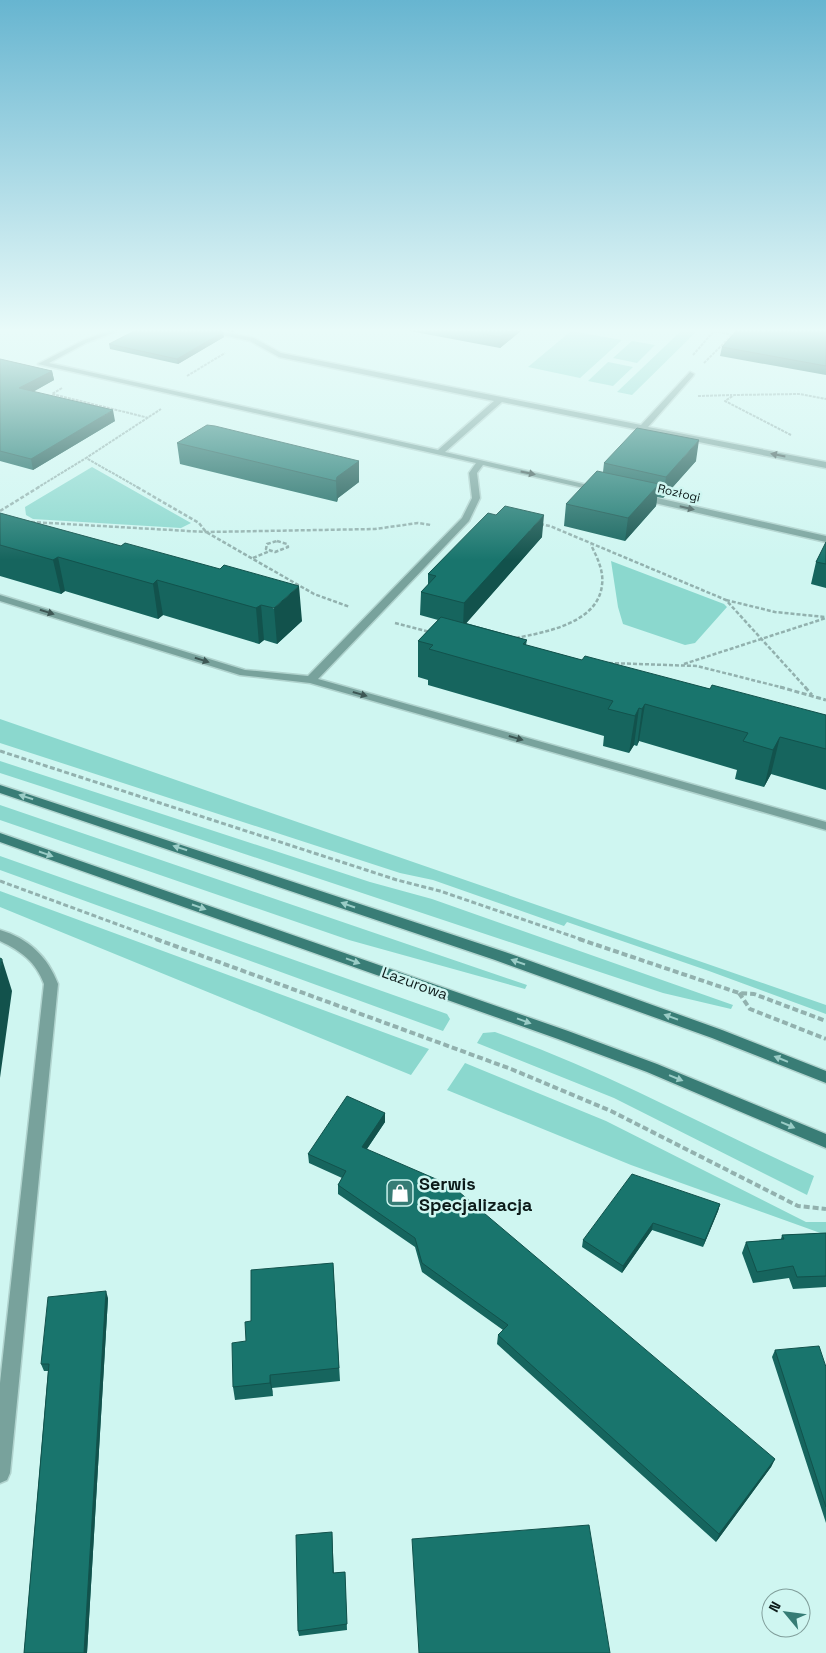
<svg xmlns="http://www.w3.org/2000/svg" width="826" height="1653" viewBox="0 0 826 1653" font-family="'Space Grotesk',sans-serif">
<rect width="100%" height="100%" fill="#cff6f1"/>
<path fill="#8bd8ce" d="M683,329H699L632,395L617,392Z
M571,331L622,340L580,378L528,367Z
M632,341L655,345L637,363L613,358Z
M608,362L633,367L613,386L588,381Z
M92,467L191,523L181,528L33,519L26,515L25,507Z
M611,561L724,604L727,607L695,643L685,645L623,624L618,607Z
M0,719L826,1005V1014L709,971L567,922L564,926L433,880L400,873L0,743Z
M0,761L370,882L432,899L733,1005L731,1009L663,993L40,786L0,773Z
M0,805L527,985L525,989L349,940L0,820Z
M0,856L447,1014L450,1019L443,1031L0,870Z
M0,891L429,1049L411,1075L0,907Z
M495,1032C606,1071 708,1128 814,1176L807,1195L614,1098L477,1043L483,1033Z
M465,1063L606,1121L806,1222H826V1235L631,1165L447,1090Z"/>
<g fill="none" stroke-linecap="round" stroke-linejoin="round">
<g stroke="#b0d3ce" stroke-width="3">
<path id="service" d="M0,930C28,938 48,957 58,984L10,1473L7,1480L0,1483V1383L44,984C36,962 21,951 0,941Z"/>
</g>
<g stroke="#b0d3ce" stroke-width="3">
<path id="minor" d="M113,329H122L86,343L49,363L438,450L494,401L279,357L250,341L196,329H210L254,338L281,353L641,425L690,372L694,374L693,376L648,427L826,462V468L502,402L445,452L605,489L601,492L483,465L477,473L480,498L469,521L318,679L826,822V830L310,683L240,675L0,601V595L245,670L308,676L462,518L472,498L469,473L476,463L38,364L82,341Z
M640,494L826,536V542L637,499V495Z"/>
</g>
<g stroke="#b0d3ce" stroke-width="3">
<path id="secondary" d="M0,785L505,952L722,1030L826,1071V1083L712,1038L495,960L0,793Z
M0,833L568,1031L657,1064L826,1134V1148L647,1072L558,1039L0,842Z"/>
</g>
<path stroke="#92b1ae" stroke-width="2" stroke-dasharray="3 1" stroke-linecap="butt" d="M693,355L714,331L732,335L737,329
M704,363L731,336
M187,376L225,353
M62,388L52,394L149,418
M698,396L732,395
M791,435L725,401L734,395L800,394L826,399
M37,488L86,458
M139,488L86,458L161,409"/>
<path stroke="#92b1ae" stroke-width="2.5" stroke-dasharray="4 2" stroke-linecap="butt" d="M137,487L199,523L206,532L314,594L350,607
M0,511L39,487
M31,522L206,532L375,529L418,523L431,525
M540,524L550,526L726,600L806,688
M277,541L287,544L288,547L275,552L266,549L267,544Z
M253,558L270,551
M726,600L775,612L825,617
M395,623L430,632
M516,638C546,632 598,623 602,585C604,571 597,557 591,545
M609,663L697,666L784,688
M684,664L826,618"/>
<path stroke="#92b1ae" stroke-width="3" stroke-dasharray="5 2.5" stroke-linecap="butt" d="M780,687L826,700
M805,687L812,695
M0,751L397,880L440,891L583,940
M0,881L160,940"/>
<path stroke="#92b1ae" stroke-width="4" stroke-dasharray="6 3" stroke-linecap="butt" d="M156,939L511,1069L611,1111L798,1206L826,1209
M579,939L739,993L754,994L826,1021
M739,993L750,1009L826,1039"/>
<use href="#service" fill="#78a29c" fill-rule="evenodd"/>
<use href="#minor" fill="#78a29c" fill-rule="evenodd"/>
<use href="#secondary" fill="#397d76" fill-rule="evenodd"/>
</g>
<path fill="#16655e" d="M219,329H238L233,332Z
M399,329H523L500,348Z
M826,329V375L720,356L722,347Z
M224,337L178,364L110,349L109,344Z
M0,359L52,371L54,380L33,392L115,421L33,470L0,461Z
M177,443L359,461V482L338,498L337,502L180,464Z
M696,461L663,498L657,497L656,506L625,541L564,526L566,504L603,472L604,463Z
M0,513L121,546L125,543L302,621L277,644L264,640L259,644L163,615L158,619L65,591L61,594L0,576Z
M496,515L542,537L466,623L527,640L526,645L582,660L826,715V790L771,774L764,787L735,779L737,770L639,741L637,746L634,745L629,753L603,746L604,736L428,685V680L418,677V641L438,620L420,615L421,592L428,585V574Z
M826,542V588L811,584L816,562Z
M385,1113V1122L367,1149L775,1459L771,1467L716,1542L497,1344L498,1335L503,1330L422,1272L415,1247L338,1194V1185L342,1178L309,1163L308,1154Z
M720,1204L718,1211L703,1247L652,1230L622,1273L582,1247L583,1240Z
M826,1233V1287L793,1289L789,1278L753,1283L742,1253L746,1242L781,1239L782,1235Z
M333,1263L340,1381L272,1388L273,1396L235,1400L233,1387L246,1341L251,1321Z
M108,1298L87,1653H24L48,1371H44L41,1364Z
M775,1350L826,1367V1523L772,1357Z
M332,1532L334,1573L345,1572L347,1630L299,1636L298,1631Z"/>
<path fill="#12524c" d="M510,329H523L500,348V337Z
M223,332L224,337L178,364L177,359Z
M52,371L54,380L21,398L19,388Z
M113,410L115,421L33,470L31,459Z
M699,440L696,461L663,498L666,477Z
M359,461V482L338,498L337,502L336,481L337,477Z
M659,484L656,506L625,541L628,518Z
M544,515L542,537L463,627L464,603Z
M58,557L65,591L61,594L53,560Z
M157,580L163,615L158,619L153,584Z
M299,586L302,621L277,644L274,608Z
M261,605L264,640L259,644L256,608Z
M645,704L639,741L637,746L642,709Z
M639,708L634,745L629,753L635,716Z
M780,737L771,774L764,787L773,750Z
M2,959L12,991L0,1078V973Z
M385,1113V1122L362,1156V1147Z
M720,1204L718,1211L703,1247L705,1240Z
M653,1223L652,1230L622,1273L623,1266Z
M106,1291L108,1298L87,1653H84Z
M270,1375L272,1388L273,1396L270,1383Z
M775,1459L771,1467L716,1542L719,1534Z"/>
<path fill="#19756d" stroke="#12524c" d="M138,329H211L223,332L177,359L109,344Z
M456,329H510L500,337Z
M738,329H826V366L722,347Z
M0,359L52,371L19,388L113,410L31,459L0,451Z
M207,425L215,426L359,461L337,477L336,481L177,443Z
M637,428L699,440L666,477L604,463Z
M597,471L659,484L628,518L566,504Z
M505,506L544,515L464,603L421,592L436,576L428,574L488,513L496,515Z
M0,513L121,546L125,543L220,569L224,565L299,586L274,608L261,605L256,608L157,580L153,584L58,557L53,560L0,545Z
M826,542V564L816,562Z
M441,617L527,640L523,644L582,660L585,656L710,689L712,685L826,715V749L780,737L773,750L743,741L748,733L645,704L642,709L639,708L635,716L608,709L613,701L429,649L433,645L418,641Z
M0,958L2,959L0,973Z
M347,1096L385,1113L362,1147L452,1186L775,1459L719,1534L498,1335L508,1325L422,1263L415,1238L338,1185L346,1171L308,1154Z
M632,1174L720,1204L705,1240L653,1223L623,1266L583,1240Z
M826,1233V1276L797,1277L793,1266L757,1272L746,1242L784,1239L782,1235Z
M333,1263L339,1368L270,1375V1383L233,1387L232,1343L246,1341L245,1322L251,1321V1270Z
M106,1291L84,1653H24L49,1364H41L48,1297Z
M819,1346L826,1367V1507L775,1350Z
M589,1525L610,1653H419L412,1539Z
M332,1532L333,1573L345,1572L347,1624L298,1631L296,1535Z"/>
<defs><path id="oneway-solid" d="M-6-.8H1V-3.2L6.5 0L1 3.2V.8H-6Z" transform="scale(1.25)"/></defs>
<g fill="#3d5754">
<use href="#oneway-solid" transform="translate(778 455) rotate(-169)"/>
<use href="#oneway-solid" transform="translate(528 473) rotate(12)"/>
<use href="#oneway-solid" transform="translate(687 508) rotate(13)"/>
<use href="#oneway-solid" transform="translate(47 612) rotate(17)"/>
<use href="#oneway-solid" transform="translate(202 660) rotate(17)"/>
<use href="#oneway-solid" transform="translate(360 694) rotate(16)"/>
<use href="#oneway-solid" transform="translate(516 738) rotate(16)"/>
</g>
<g fill="#9accc6">
<use href="#oneway-solid" transform="translate(26 797) rotate(-162)"/>
<use href="#oneway-solid" transform="translate(180 848) rotate(-162)"/>
<use href="#oneway-solid" transform="translate(46 854) rotate(19)"/>
<use href="#oneway-solid" transform="translate(348 905) rotate(-161)"/>
<use href="#oneway-solid" transform="translate(199 907) rotate(19)"/>
<use href="#oneway-solid" transform="translate(353 961) rotate(20)"/>
<use href="#oneway-solid" transform="translate(518 962) rotate(-161)"/>
<use href="#oneway-solid" transform="translate(671 1017) rotate(-160)"/>
<use href="#oneway-solid" transform="translate(524 1021) rotate(20)"/>
<use href="#oneway-solid" transform="translate(781 1059) rotate(-158)"/>
<use href="#oneway-solid" transform="translate(676 1078) rotate(22)"/>
<use href="#oneway-solid" transform="translate(788 1125) rotate(23)"/>
</g>
<linearGradient id="sky" x2="0" y2="1"><stop stop-color="#67b5d0"/><stop offset="0.59" stop-color="#e9fbf9"/><stop offset="1" stop-color="#e9fbf9" stop-opacity="0"/></linearGradient>
<rect width="826" height="560" fill="url(#sky)"/>
<defs>
<g id="shop-square" transform="scale(1.4375)"><rect x="-9" y="-9" width="18" height="18" rx="4" fill="#367c75" stroke="#cff6f1"/><path d="M-5-2.5h2.3a2.7 3.5 0 0 1 5.4 0H5L5.5 6h-11ZM-1.5-2.5h3a1.5 2.3 0 0 0-3 0Z" fill="#fff"/></g>
</defs>
<g fill-rule="evenodd">
<use href="#shop-square" x="400" y="1193"/>
</g>
<g text-anchor="middle" dominant-baseline="central" stroke-width="5" stroke-linejoin="round" paint-order="stroke">
<g font-size="12" fill="#0c1a19" stroke="#cff6f1">
<text transform="translate(679 493) rotate(13)">Rozłogi</text>
</g>
<g font-size="15" fill="#0c1a19" stroke="#cff6f1">
<text transform="translate(415 983) rotate(20)">Lazurowa</text>
</g>
<g font-size="18" font-weight="bold" fill="#0c1a19" stroke="#cff6f1" text-anchor="start">
<text x="419" y="1183">Serwis<tspan x="419" dy="21">Specjalizacja</tspan></text>
</g>
</g>
<g transform="translate(786 1613) rotate(299)"><circle r="24" fill="#cff6f1" stroke="#819e9b"/>
<path d="M0-4L9 19L0 12L-9 19Z" fill="#367c75"/>
<text y="-8" font-size="14" font-weight="bold" text-anchor="middle" fill="#0c1a19">N</text>
</g>
</svg>
